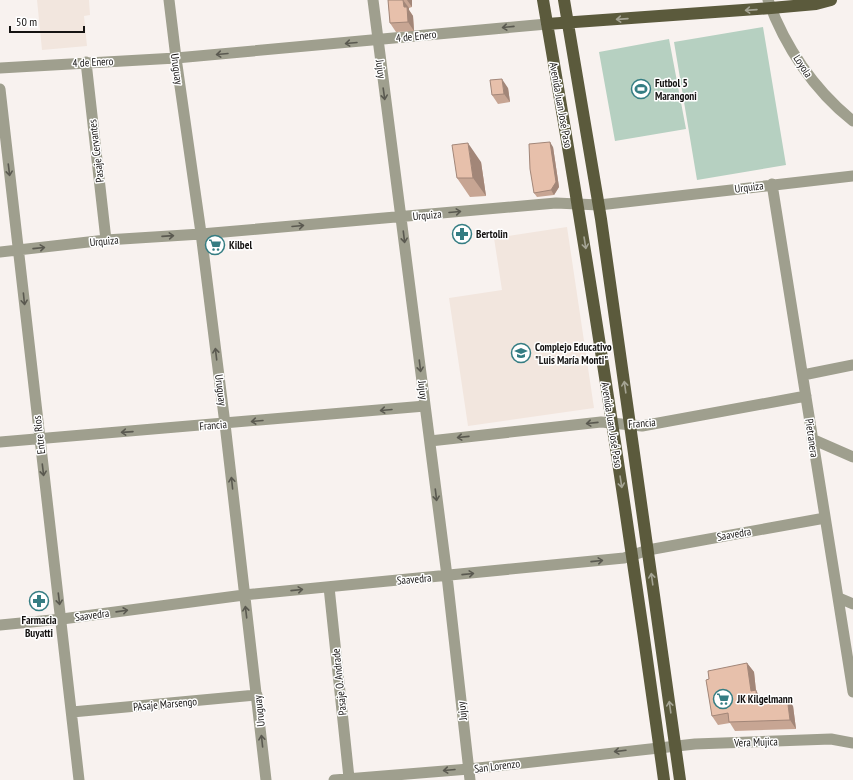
<svg xmlns="http://www.w3.org/2000/svg" width="853" height="780" viewBox="0 0 853 780" font-family="'PT Sans Narrow',sans-serif">
<rect width="100%" height="100%" fill="#f8f2ef"/>
<path fill="#f2e6de" d="M37,0H89L90,15L84,16L87,46L42,50Z
M567,227L594,408L468,426L449,298L502,290L494,238Z"/>
<path fill="#b6d0c1" d="M763,27L786,165L697,180L674,42Z
M669,39L686,129L615,141L599,52Z"/>
<g fill="none" stroke-linecap="round" stroke-linejoin="round">
<path stroke="#9f9f8e" stroke-width="11" d="M169,0L176,58L201,233L225,424L266,780
M373,0L447,576L470,780
M768,0C785,47 814,90 853,121
M86,62L106,240
M0,68L176,58L547,24
M0,89L79,780
M772,184L853,692
M0,252L106,240L201,234L556,203L599,205L853,176
M803,375L853,365
M812,439L853,457
M430,441L601,422L642,426L806,396
M0,442L425,406
M329,587L349,778
M839,598L853,604
M0,625L62,619L244,595L624,558L648,550L825,518
M72,712L257,695
M334,780L469,769L695,744L831,739L853,743"/>
<path stroke="#5b5a3c" stroke-width="12" d="M543,0C588,259 628,519 664,780
M564,0L601,219L680,780
M547,24L771,8L816,4L831,0"/>
</g>
<path fill="#c7a593" d="M388,0H412V7L409,8V10L413,16L414,31L396,32L390,23Z
M508,88L510,102L498,104L492,95Z
M553,147L559,187L554,195L537,197L534,193Z
M481,162L486,196L470,197L457,178Z
M747,663L754,672L756,691L762,699V702L793,706L796,729L735,731L730,723L718,725L712,716L709,679Z"/>
<path fill="#a28678" d="M403,0L409,8V10L413,16L414,31L408,22L404,7Z
M407,0H412V7Z
M502,79L508,88L510,102L504,94Z
M550,142L553,147L559,187L554,195L551,190Z
M468,143L481,162L486,196L473,178Z
M747,663L754,672L756,691L762,699L763,712L757,703L751,691Z
M787,697L793,706L796,729L790,720Z"/>
<path fill="#e7c0ab" stroke="#a28678" d="M388,0H403L404,7H407L408,22L390,23Z
M502,79L504,94L492,95L490,80Z
M550,142L556,182L551,190L534,193L530,169L529,144Z
M468,143L473,178H457L452,145Z
M747,663L751,691L756,690L757,703L787,697L790,720L729,722L728,713L712,716L706,680L709,679L708,671Z"/>
<defs><path id="oneway-shaft" d="M-6 0H5M1.5-3L5.5 0L1.5 3" fill="none" stroke-width="1.6" stroke-linecap="round" stroke-linejoin="round"/></defs>
<g stroke="#a5a494">
<use href="#oneway-shaft" transform="translate(751 10) rotate(176)"/>
<use href="#oneway-shaft" transform="translate(622 19) rotate(176)"/>
<use href="#oneway-shaft" transform="translate(585 243) rotate(81)"/>
<use href="#oneway-shaft" transform="translate(625 387) rotate(-98)"/>
<use href="#oneway-shaft" transform="translate(621 482) rotate(81)"/>
<use href="#oneway-shaft" transform="translate(652 579) rotate(-98)"/>
<use href="#oneway-shaft" transform="translate(670 707) rotate(-98)"/>
</g>
<g stroke="#5a5950">
<use href="#oneway-shaft" transform="translate(508 27) rotate(174)"/>
<use href="#oneway-shaft" transform="translate(351 43) rotate(175)"/>
<use href="#oneway-shaft" transform="translate(222 54) rotate(175)"/>
<use href="#oneway-shaft" transform="translate(384 94) rotate(82)"/>
<use href="#oneway-shaft" transform="translate(9 170) rotate(83)"/>
<use href="#oneway-shaft" transform="translate(455 212) rotate(-5)"/>
<use href="#oneway-shaft" transform="translate(298 226) rotate(-5)"/>
<use href="#oneway-shaft" transform="translate(168 236) rotate(-4)"/>
<use href="#oneway-shaft" transform="translate(404 237) rotate(83)"/>
<use href="#oneway-shaft" transform="translate(39 248) rotate(-6)"/>
<use href="#oneway-shaft" transform="translate(24 299) rotate(84)"/>
<use href="#oneway-shaft" transform="translate(216 354) rotate(-97)"/>
<use href="#oneway-shaft" transform="translate(420 366) rotate(83)"/>
<use href="#oneway-shaft" transform="translate(386 410) rotate(175)"/>
<use href="#oneway-shaft" transform="translate(257 421) rotate(175)"/>
<use href="#oneway-shaft" transform="translate(592 423) rotate(174)"/>
<use href="#oneway-shaft" transform="translate(127 432) rotate(176)"/>
<use href="#oneway-shaft" transform="translate(463 437) rotate(174)"/>
<use href="#oneway-shaft" transform="translate(43 470) rotate(83)"/>
<use href="#oneway-shaft" transform="translate(232 483) rotate(-96)"/>
<use href="#oneway-shaft" transform="translate(436 495) rotate(83)"/>
<use href="#oneway-shaft" transform="translate(597 561) rotate(-6)"/>
<use href="#oneway-shaft" transform="translate(468 574) rotate(-6)"/>
<use href="#oneway-shaft" transform="translate(297 590) rotate(-6)"/>
<use href="#oneway-shaft" transform="translate(59 599) rotate(83)"/>
<use href="#oneway-shaft" transform="translate(122 611) rotate(-8)"/>
<use href="#oneway-shaft" transform="translate(246 612) rotate(-97)"/>
<use href="#oneway-shaft" transform="translate(262 741) rotate(-96)"/>
<use href="#oneway-shaft" transform="translate(620 751) rotate(173)"/>
<use href="#oneway-shaft" transform="translate(449 770) rotate(175)"/>
</g>
<defs>
<g id="stadium-ring" transform="scale(1)"><circle r="9.5" fill="#fff" stroke="#357d83" stroke-width="1.5"/><path d="M0-5a6.5 5 0 1 0 0 10a6.5 5 0 1 0 0-10ZM-3.5-1.8h7v3.6h-7Z" fill="#357d83"/></g>
<g id="pharmacy-ring" transform="scale(1)"><circle r="9.5" fill="#fff" stroke="#357d83" stroke-width="1.5"/><path d="M-2-6h4v4h4v4h-4v4h-4v-4h-4v-4h4Z" fill="#357d83"/></g>
<g id="supermarket-ring" transform="scale(1)"><circle r="9.5" fill="#fff" stroke="#357d83" stroke-width="1.5"/><path d="M-6-5.5h2.5l.6 2H6L4.5 2H-2.5L-4.4-4H-6ZM-1.5 3.2a1.3 1.3 0 1 0 .1 0ZM3 3.2a1.3 1.3 0 1 0 .1 0Z" fill="#357d83"/></g>
<g id="school-ring" transform="scale(1)"><circle r="9.5" fill="#fff" stroke="#357d83" stroke-width="1.5"/><path d="M0-5L7-2L0 1L-7-2ZM-4 1L0 2.5L4 1V4Q0 6-4 4Z" fill="#357d83"/></g>
</defs>
<g fill-rule="evenodd">
<use href="#stadium-ring" x="641" y="89"/>
<use href="#pharmacy-ring" x="462" y="234"/>
<use href="#supermarket-ring" x="215" y="245"/>
<use href="#school-ring" x="521" y="353"/>
<use href="#pharmacy-ring" x="39" y="601"/>
<use href="#supermarket-ring" x="723" y="699"/>
</g>
<g text-anchor="middle" dominant-baseline="central" stroke-width="3" stroke-linejoin="round" paint-order="stroke">
<g font-size="11" fill="#151312" stroke="#fff">
<text transform="translate(416 36) rotate(-6)">4 de Enero</text>
<text transform="translate(93 62) rotate(-3)">4 de Enero</text>
<text transform="translate(803 66) rotate(57)">Loyola</text>
<text transform="translate(177 69) rotate(82)">Uruguay</text>
<text transform="translate(381 69) rotate(82)">Jujuy</text>
<text transform="translate(561 105) rotate(80)">Avenida Juan José Paso</text>
<text transform="translate(96 151) rotate(-97)">Pasaje Cervantes</text>
<text transform="translate(749 187) rotate(-7)">Urquiza</text>
<text transform="translate(427 215) rotate(-5)">Urquiza</text>
<text transform="translate(104 241) rotate(-5)">Urquiza</text>
<text transform="translate(221 390) rotate(83)">Uruguay</text>
<text transform="translate(423 390) rotate(83)">Jujuy</text>
<text transform="translate(642 423) rotate(-4)">Francia</text>
<text transform="translate(213 425) rotate(-5)">Francia</text>
<text transform="translate(612 425) rotate(81)">Avenida Juan José Paso</text>
<text transform="translate(39 435) rotate(-97)">Entre Ríos</text>
<text transform="translate(812 438) rotate(82)">Pietranera</text>
<text transform="translate(734 534) rotate(-10)">Saavedra</text>
<text transform="translate(414 579) rotate(-5)">Saavedra</text>
<text transform="translate(92 615) rotate(-8)">Saavedra</text>
<text transform="translate(339 682) rotate(-96)">Pasaje O. Andrade</text>
<text transform="translate(165 704) rotate(-5)">PAsaje Marsengo</text>
<text transform="translate(259 711) rotate(-96)">Uruguay</text>
<text transform="translate(462 711) rotate(-97)">Jujuy</text>
<text transform="translate(756 742) rotate(-2)">Vera Mujica</text>
<text transform="translate(497 766) rotate(-7)">San Lorenzo</text>
</g>
<g font-size="11" font-weight="bold" fill="#151312" stroke="#fff" text-anchor="start">
<text x="655" y="83">Futbol 5<tspan x="655" dy="13">Marangoni</tspan></text>
<text x="476" y="234">Bertolin</text>
<text x="229" y="245">Kilbel</text>
<text x="535" y="347">Complejo Educativo<tspan x="535" dy="13">"Luis María Monti"</tspan></text>
<text x="39" y="620" text-anchor="middle">Farmacia<tspan x="39" dy="13">Buyatti</tspan></text>
<text x="737" y="699">JK Kilgelmann</text>
</g>
</g>
<path d="M10 26v6h74v-6" fill="none" stroke="#151312" stroke-width="2"/>
<text x="16" y="26" font-size="12" fill="#151312" stroke="#ffffff" stroke-width="3" paint-order="stroke">50 m</text>
</svg>
